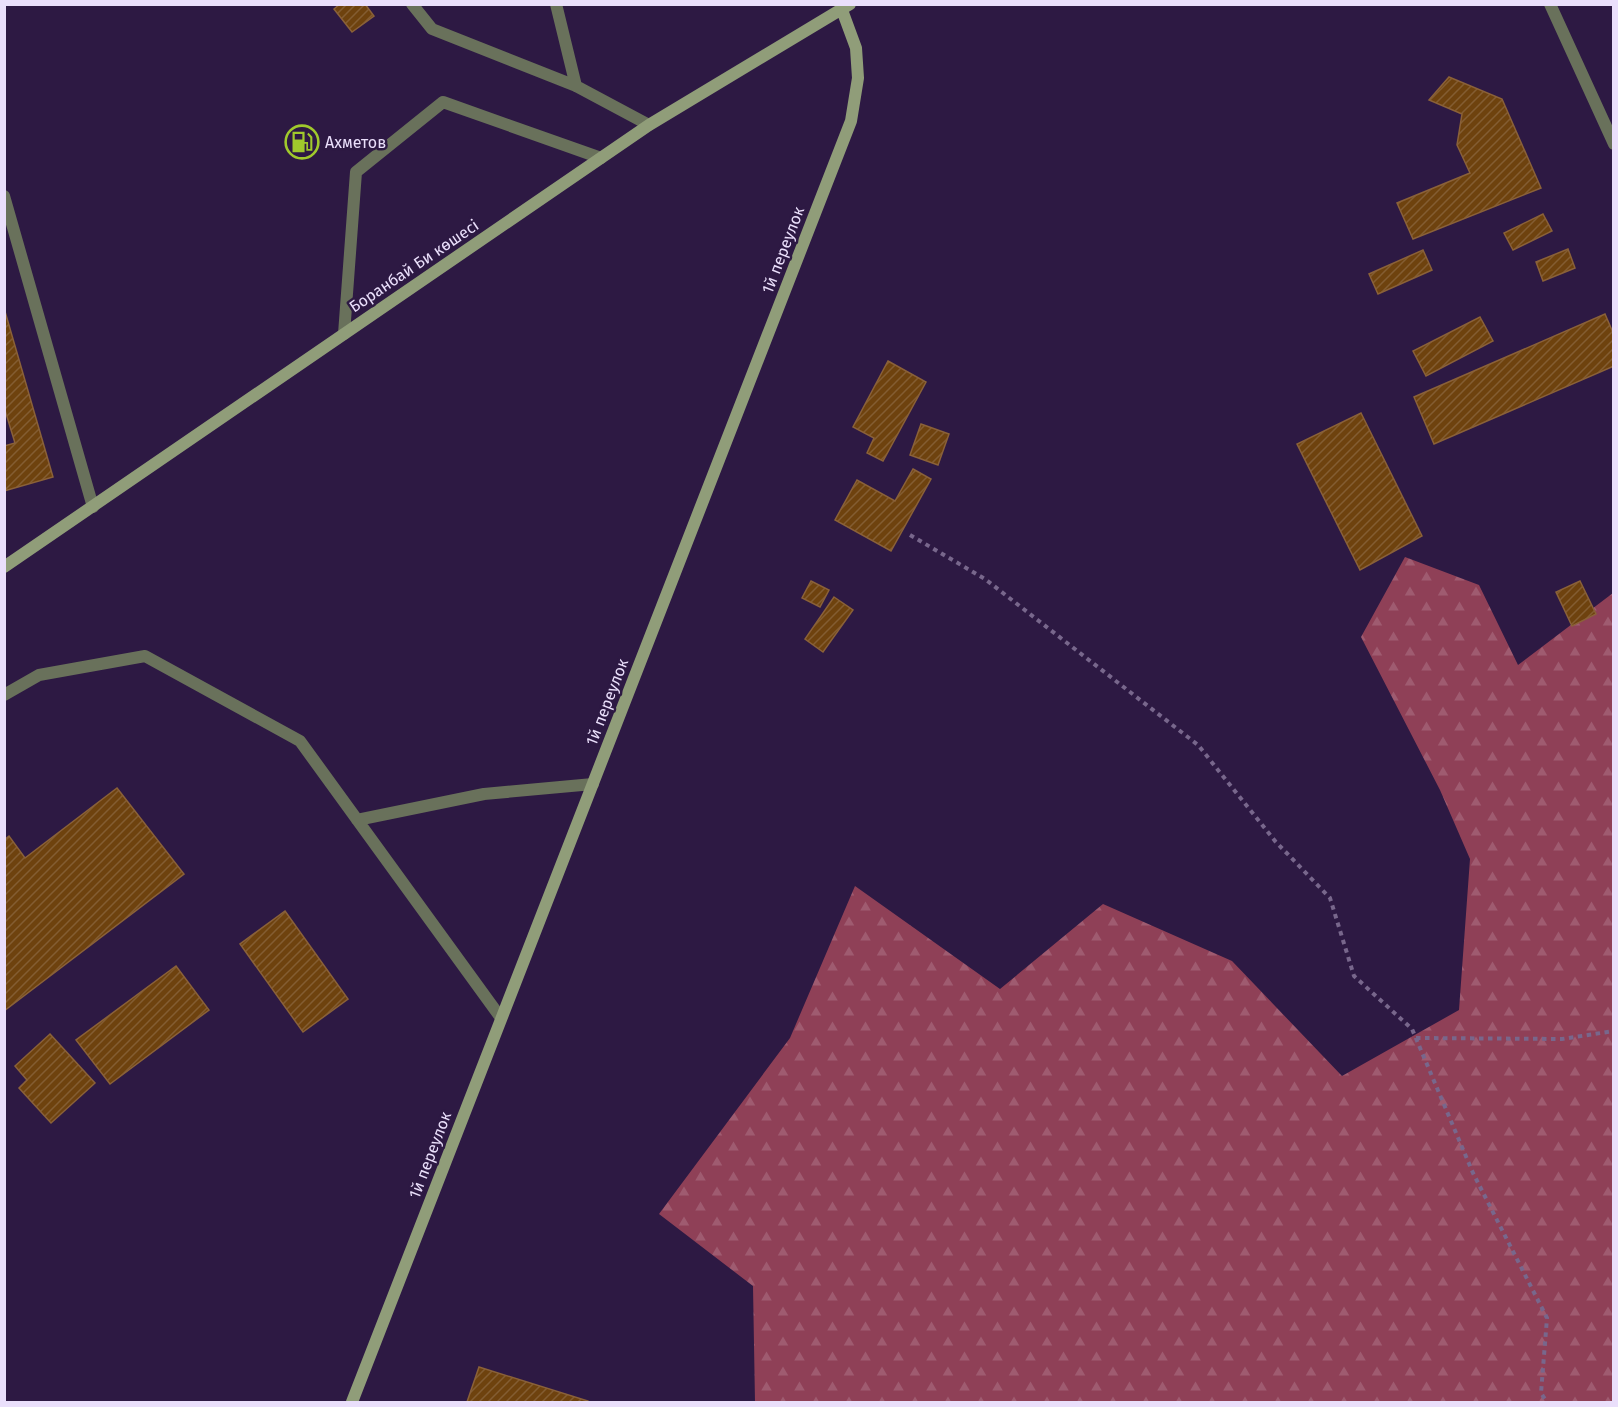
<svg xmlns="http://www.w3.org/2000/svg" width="1618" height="1407" viewBox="0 0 1618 1407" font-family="'Fira Sans',sans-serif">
<defs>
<pattern id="forest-firs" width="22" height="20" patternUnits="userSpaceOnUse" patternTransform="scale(1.5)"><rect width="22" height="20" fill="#8f4057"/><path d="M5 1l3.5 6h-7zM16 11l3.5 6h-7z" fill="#9f5b70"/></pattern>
<pattern id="building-hatch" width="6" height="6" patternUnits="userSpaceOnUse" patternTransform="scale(1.5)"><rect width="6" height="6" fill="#6e420e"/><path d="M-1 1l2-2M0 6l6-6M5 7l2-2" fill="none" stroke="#835d32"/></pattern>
</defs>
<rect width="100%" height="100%" fill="#2d1943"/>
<path fill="url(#forest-firs)" d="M1405,557L1479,585L1518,665L1613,593V1402H755L753,1286L659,1214L790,1038L855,886L1000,989L1103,904L1232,961L1342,1076L1459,1010L1470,859L1440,790L1361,637Z"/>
<path fill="url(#building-hatch)" stroke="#8a6139" stroke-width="1.5" d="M340,4H365L374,16L352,32L334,9Z
M1449,77L1502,99L1541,188L1413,239L1397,203L1470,173L1457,145L1462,114L1429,100Z
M1543,214L1552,231L1513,250L1504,233Z
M1568,249L1575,268L1543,281L1536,262Z
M1423,250L1432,270L1378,294L1369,274Z
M4,308L53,477L4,491V446L15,443L4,407Z
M1605,314L1614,335V366L1434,444L1414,397Z
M1480,317L1493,341L1426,376L1413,351Z
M888,361L926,382L883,461L867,453L874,438L853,427Z
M1361,413L1422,536L1360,570L1297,444Z
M921,424L949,434L938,465L910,455Z
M913,469L931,479L891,551L835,520L857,480L895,501Z
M811,581L829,590L820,607L802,598Z
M1580,581L1596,614L1572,626L1556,592Z
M834,597L853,610L823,652L805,639Z
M117,788L184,874L4,1011V868L6,866L4,864V840L9,836L25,858Z
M285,911L348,999L303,1032L240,944Z
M176,966L209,1010L110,1084L76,1040Z
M50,1034L95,1083L51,1123L19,1088L27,1080L15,1066Z
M479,1367L588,1401V1402H467Z"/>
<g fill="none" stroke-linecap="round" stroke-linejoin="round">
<path stroke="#78678c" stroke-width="4" stroke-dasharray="4.5 4.5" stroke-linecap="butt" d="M910,535L985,579L1198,745L1275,841L1330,898L1354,976L1412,1029L1473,1173L1547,1318L1541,1393L1547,1402
M1416,1038L1562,1039L1614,1031"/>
<path stroke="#69715b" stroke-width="12" d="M412,4L432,29L576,86L649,125
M556,4L576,86
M4,196L93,507
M344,334L356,172L443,102L601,158
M4,695L39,675L145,656L300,741L501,1018
M357,820L484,794L593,784"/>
<path stroke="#69715b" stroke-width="12" d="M1550,4L1614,144"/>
<path stroke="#909d79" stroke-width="12" d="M4,567L649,125L850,4
M352,1402L851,121L858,78L856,48L842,10"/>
</g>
<defs>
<g id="fuel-ring" transform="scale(1.725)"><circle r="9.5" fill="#2d1943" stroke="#a0c92c" stroke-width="1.5"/><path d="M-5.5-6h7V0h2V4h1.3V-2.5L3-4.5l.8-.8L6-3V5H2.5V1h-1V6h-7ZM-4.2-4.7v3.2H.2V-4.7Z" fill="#a0c92c"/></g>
</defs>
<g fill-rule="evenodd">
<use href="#fuel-ring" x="302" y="142"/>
</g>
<g text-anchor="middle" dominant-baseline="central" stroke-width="5" stroke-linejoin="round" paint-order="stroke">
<g font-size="16" fill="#eadffb" stroke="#2d1943" text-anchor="start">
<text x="325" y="142">Ахметов</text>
</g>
<g font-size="16" fill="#eadffb" stroke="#2d1943">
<text transform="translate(783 250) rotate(-69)">1й переулок</text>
<text transform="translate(414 266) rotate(-34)">Боранбай Би көшесі</text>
<text transform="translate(607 702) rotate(-69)">1й переулок</text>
<text transform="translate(430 1155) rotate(-69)">1й переулок</text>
</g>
</g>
<rect width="1618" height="1407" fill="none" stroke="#eadffb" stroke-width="12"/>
</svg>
